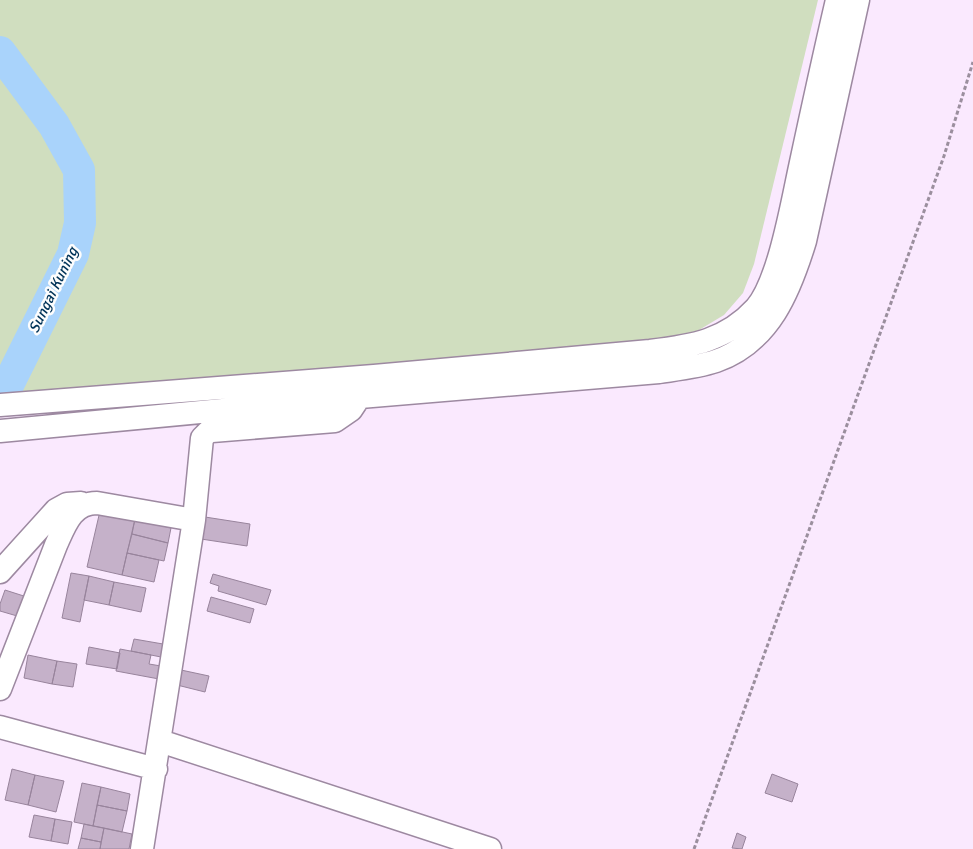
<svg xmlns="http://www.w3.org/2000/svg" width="973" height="849" viewBox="0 0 973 849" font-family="Signika,sans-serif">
<rect width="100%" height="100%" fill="#fae9fe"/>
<path fill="#d0debf" d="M0,0H818L754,264L743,293L724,315L694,333L660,338L488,355L0,396Z"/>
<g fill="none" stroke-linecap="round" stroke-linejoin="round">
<path stroke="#a9d3fb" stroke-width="32" d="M0,52L54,125L79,170L80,223L73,254L6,389L0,396"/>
</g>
<path fill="#c5b1c9" stroke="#98849c" d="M100,511L135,519L122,575L87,567Z
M205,517L250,524L247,546L201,539Z
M135,519L171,528L168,543L132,534Z
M132,534L168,543L164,561L127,553Z
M127,553L159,560L154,582L122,575Z
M71,573L89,576L80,622L62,618Z
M213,574L271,590L266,605L218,591L219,586L210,583Z
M89,576L114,582L109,605L84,600Z
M114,582L146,588L141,612L109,605Z
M5,590L30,598L24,618L0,611V604Z
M211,597L254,609L250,623L207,611Z
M134,639L163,644L161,657L131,651Z
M89,647L120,653L117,669L86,664Z
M120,649L151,655L149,664L161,666L159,679L116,671Z
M28,655L57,661L52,684L24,678Z
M57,661L77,664L73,687L52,684Z
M181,670L209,676L205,692L177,685Z
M12,769L35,775L28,805L5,800Z
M772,774L798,784L792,802L765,793Z
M35,775L64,781L56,812L28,805Z
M82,783L101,787L93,826L74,822Z
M101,787L130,794L127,811L97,805Z
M97,805L127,811L122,832L93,826Z
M34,815L55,819L51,841L29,837Z
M55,819L72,822L68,844L51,841Z
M84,824L104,828L101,842L81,838Z
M104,828L132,834L129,849H100Z
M737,833L746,837L742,849L732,848Z
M81,838L101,842L100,849H78Z"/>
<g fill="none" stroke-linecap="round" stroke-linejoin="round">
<g stroke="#9d89a1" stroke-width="25">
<path id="minor" d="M0,405L374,376L650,351C692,346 726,341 756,308C779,281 792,204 800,167C812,111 824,56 837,0
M0,431L360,397L659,372C679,369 698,367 716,361C770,342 790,290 805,241L858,0
M0,572L56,510L67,504L81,503
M0,689L56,545C65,525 72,503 97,503L194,520
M0,727L156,769
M160,741L490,849
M142,849L194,520L202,438L208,432L212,431L335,421L351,410L365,389"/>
</g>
<path stroke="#9b8f9e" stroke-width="3" stroke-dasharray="4 2.5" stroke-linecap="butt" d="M694,849L944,156L973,62"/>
<use href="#minor" stroke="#fff" stroke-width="22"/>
</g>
<g text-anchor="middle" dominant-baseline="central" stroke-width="5" stroke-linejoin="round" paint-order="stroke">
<g font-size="15" font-style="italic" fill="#013358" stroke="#fdfdfd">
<text transform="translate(53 290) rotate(-64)">Sungai Kuning</text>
</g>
</g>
</svg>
